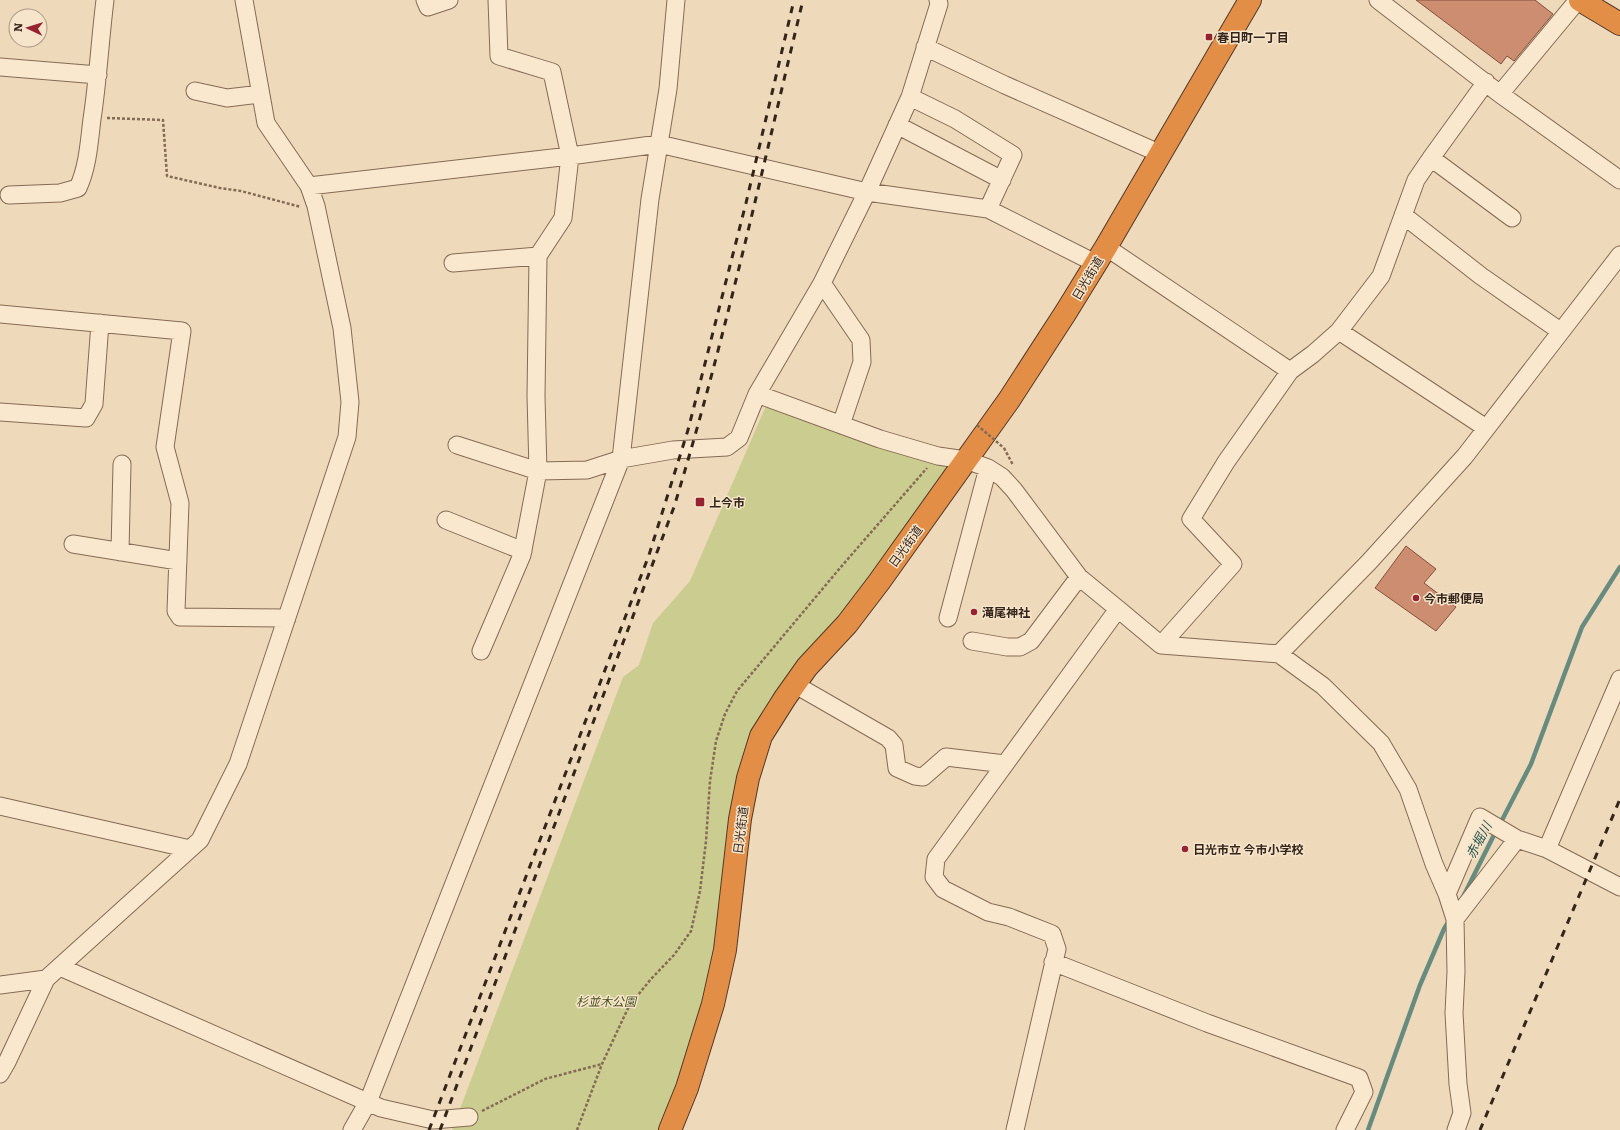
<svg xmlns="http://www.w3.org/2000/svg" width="1620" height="1130" viewBox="0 0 1620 1130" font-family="Literata,'Noto Sans JP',serif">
<rect width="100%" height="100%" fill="#eedabb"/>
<path fill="#cbcc8f" d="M766,406L957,464L759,728L722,949L662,1130H452L623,677L639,665L653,623L690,581Z"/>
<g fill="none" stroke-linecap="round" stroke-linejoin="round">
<path stroke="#678c7f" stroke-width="4.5" d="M1500,824L1531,764L1582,627L1620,567
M1463,897L1496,831
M1368,1130L1420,985L1444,929L1450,919"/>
</g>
<path fill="#cd8d70" stroke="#85503a" d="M1416,0H1535L1553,14L1514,61L1507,56L1501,64Z
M1406,546L1436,569L1424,583L1456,607L1436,631L1375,588Z"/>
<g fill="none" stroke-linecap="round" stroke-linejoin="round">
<g stroke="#856a55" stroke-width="19">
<path id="minor" d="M425,0L428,7L449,0
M497,0L499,56L552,72L570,156L563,218L538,256
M1378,0L1500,94L1620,180
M925,47L1005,85L1161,154
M0,67L98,75
M195,91L227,98L260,94
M1500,94L1578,0
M910,97L955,119L1013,155L988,209
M897,125L1002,180
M1431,158L1512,218
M309,186L570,156L659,144L867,192L988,209L1095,263
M9,195L60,193L78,188C88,166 89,143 92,119C98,80 100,40 105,0
M1403,215L1481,276L1560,331
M1106,247L1290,371
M453,263L538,256L536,396L538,471L522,555L481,651
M822,283L861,340L862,362L841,425
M0,314L182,331L165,447L180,503L176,611L180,617L287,618
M1339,331L1486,428
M757,394L880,439L938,456L966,460L988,468L1002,477L1014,490L1079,577L1118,609L936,859L934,877L943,889L988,912L1009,917L1052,934L1057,949L1015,1130
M0,412L86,418L94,404L100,323
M457,445L538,471L587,470L621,459L673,450L727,447L739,438L757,394L822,283L867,192L910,97L939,4L938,0
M446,520L523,551
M73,544L178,561
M120,552L122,464
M1118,609L1161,645L1279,654L1369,562L1465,456L1620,255
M948,618L988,468
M972,641L1007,647H1020L1031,641L1079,577
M1161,645L1233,564L1191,519L1226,462L1290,371L1313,354L1339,331L1381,276L1416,180L1431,158L1486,82
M1279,654L1323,686L1381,743L1408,789L1434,864L1447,894L1455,919L1456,972L1454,1013L1458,1084L1462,1113L1456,1130
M794,684L888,738L894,745L897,768L915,776L923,777L946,757L1005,764
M0,806L190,849
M1547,849L1620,679
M1447,894L1480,817L1517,839L1547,849L1620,887
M1455,919L1517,839
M1053,962L1207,1023L1359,1078L1364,1092L1345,1130
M60,967L381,1108L433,1120L469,1117
M0,985L46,979
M0,1074L7,1062L46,979L200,840L238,764L347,437L350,402L342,328L316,206L309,186L266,123L244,0
M352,1130L368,1102L621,459L650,199L668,89L676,0"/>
</g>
<g stroke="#52382a" stroke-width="24">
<path id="highway" d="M1580,0L1620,24
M670,1130L687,1088L713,1004L725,950L740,819L748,778L761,736L785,698L807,667L847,624L879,582L1009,400L1066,312L1106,247L1250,0"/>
</g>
<path stroke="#856a55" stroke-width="2.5" stroke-dasharray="3 2" stroke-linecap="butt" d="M107,118L163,120L167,176L220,188L241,191L301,207
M1004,448L1013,465
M482,1111L545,1079L602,1064
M577,1130L602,1064L629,1006L651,979L674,955L691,931L700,891L706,841L710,781L716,741L725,714L737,691L840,568L927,468"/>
<use href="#minor" stroke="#f9e8ce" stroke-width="17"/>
<use href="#highway" stroke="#e28e47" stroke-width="22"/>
<path stroke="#34241a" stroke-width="3" stroke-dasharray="7 7" stroke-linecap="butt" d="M429,1130L649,555L688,430L746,203L794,0
M440,1130L674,507C725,340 762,170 803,0
M1480,1130L1620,799"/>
<path stroke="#856a55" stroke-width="2.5" stroke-dasharray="3 2" stroke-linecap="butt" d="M977,425L1004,448"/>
</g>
<g fill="#952430" stroke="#f6e5cb" stroke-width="1.5">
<rect x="1205" y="33" width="8" height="8" rx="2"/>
<rect x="695" y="497" width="10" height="10" rx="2"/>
<circle cx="1416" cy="598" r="4"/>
<circle cx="974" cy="612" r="4"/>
<circle cx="1185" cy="849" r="4"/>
</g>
<g text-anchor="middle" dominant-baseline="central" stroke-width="3" stroke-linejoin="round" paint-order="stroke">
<g font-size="12" font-weight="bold" fill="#34241a" stroke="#f6e5cb" text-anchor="start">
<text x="1217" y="37">春日町一丁目</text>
<text x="709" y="502">上今市</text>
<text x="1424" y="598">今市郵便局</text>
<text x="982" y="612">滝尾神社</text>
<text x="1193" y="849">日光市立 今市小学校</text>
</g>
<g font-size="12" fill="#34241a" stroke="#f6e5cb">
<text transform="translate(1087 278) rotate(-59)">日光街道</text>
<text transform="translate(905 546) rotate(-54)">日光街道</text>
<text transform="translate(740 830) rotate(-83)">日光街道</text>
</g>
<g font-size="12" font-style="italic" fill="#4a5120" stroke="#f6e5cb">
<text x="606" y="1001">杉並木公園</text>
</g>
<g font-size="13" font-style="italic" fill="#29544d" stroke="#f6e5cb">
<text transform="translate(1478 840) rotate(-62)">赤堀川</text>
</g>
</g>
<g transform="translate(28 28) rotate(274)"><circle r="19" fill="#f6e5cb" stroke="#a89884"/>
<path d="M0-3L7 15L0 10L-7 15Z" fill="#952430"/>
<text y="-6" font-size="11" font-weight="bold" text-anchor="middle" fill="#34241a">N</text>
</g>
</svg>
